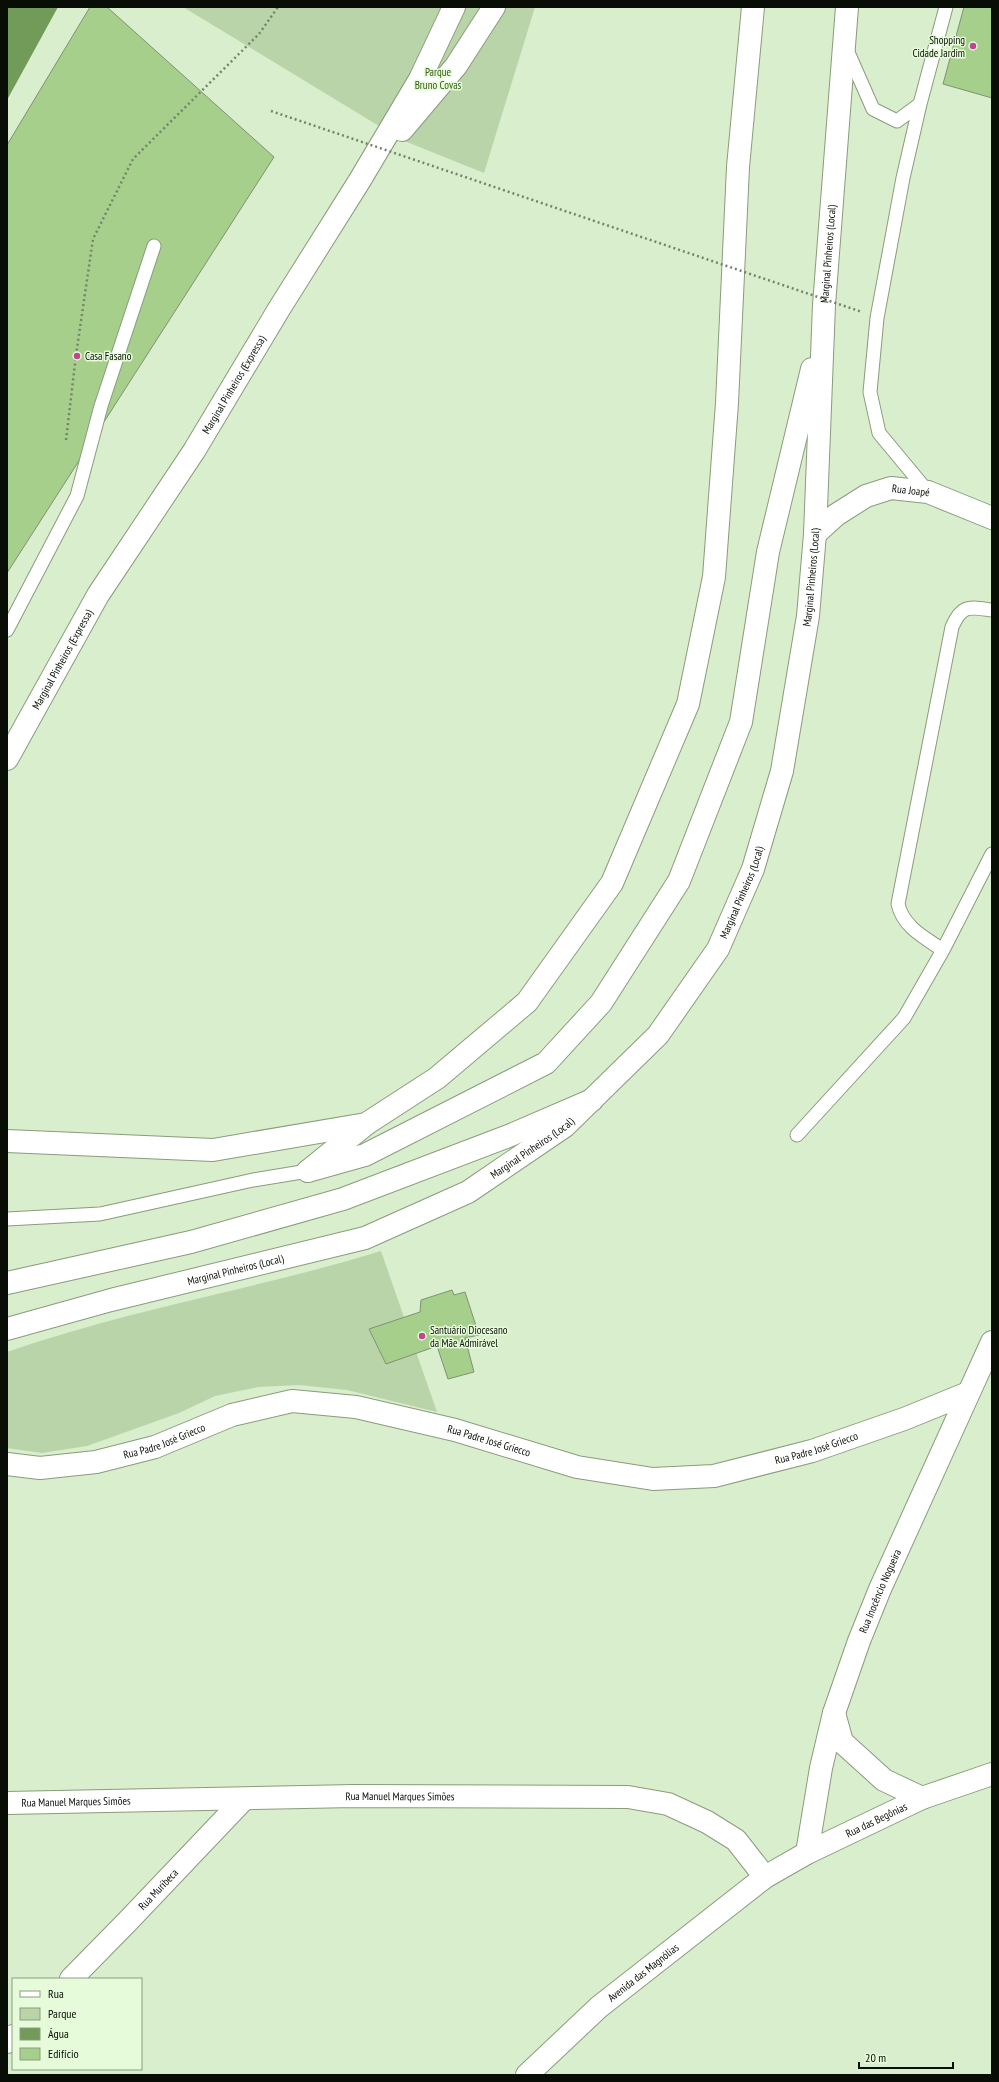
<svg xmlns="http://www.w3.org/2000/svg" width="999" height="2082" viewBox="0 0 999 2082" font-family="'PT Sans Narrow',sans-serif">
<rect width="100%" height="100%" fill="#d9eecc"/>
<path fill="#bad4a9" d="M183,7H535L484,173L402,140Z
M381,1251L437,1412L347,1390L299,1385L258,1387L215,1396L179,1413L87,1446L42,1453L7,1448V1352C129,1309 258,1289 381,1251Z"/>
<path fill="#729a58" d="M7,7H58L7,100Z"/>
<path fill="#a5cf8a" stroke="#7f9273" d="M90,7H107L274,157L7,573V145Z
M964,7H992V98L943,84Z
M452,1290L454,1295L465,1292L479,1335L465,1338L474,1372L448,1379L437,1346L386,1364L369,1329L420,1312L421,1300Z"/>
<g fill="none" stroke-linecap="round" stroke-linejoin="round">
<g stroke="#899c7d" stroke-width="15">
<path id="service" d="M847,50L873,109L897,121L920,104L946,7
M920,104L903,178L877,318L870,392L879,433L928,492
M7,630L77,496L101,406L154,246
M943,950L992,854
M797,1135L904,1018L943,950C925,938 903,927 898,904L952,627C962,604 969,607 992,610
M7,1219L100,1214L253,1180L308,1171"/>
</g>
<g stroke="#899c7d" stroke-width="24">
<g id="minor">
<path id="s1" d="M815,534L836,515L866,496L891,488L928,492L992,518"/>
<path id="s2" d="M7,1464L40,1468L96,1462L155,1447L232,1415L292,1401L356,1407L455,1430L577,1467L653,1479L714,1476L812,1451L904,1419L968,1393"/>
<path id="s3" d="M7,1803L354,1796L628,1797L668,1804L707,1822L736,1840L765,1877"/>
<path id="s4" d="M807,1853L821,1768L834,1713L859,1641L880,1589L992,1342"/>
<path id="s5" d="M71,1979L127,1922L244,1799"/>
<path d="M7,2042L13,2036"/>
</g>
</g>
<g stroke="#899c7d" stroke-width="24">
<g id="secondary">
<path d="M834,1713L842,1742L884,1780L922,1798"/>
<path id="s6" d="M527,2075L599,2007L765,1877L807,1853L922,1798L992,1774"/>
</g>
</g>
<g stroke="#899c7d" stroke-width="24">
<g id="trunk">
<path d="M308,1171L365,1155L546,1063L601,1003L679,881L741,722L768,552L812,369"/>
<path id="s7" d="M7,1329L111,1300L365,1238L468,1192L565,1126L658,1035L718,949L753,869L782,771L808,616L815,534L824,305L847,7"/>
</g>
</g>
<g stroke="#899c7d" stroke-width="24">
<g id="motorway">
<path d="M402,130L456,66L494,7"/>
<path id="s8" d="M7,759L98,595L194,451L279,309L360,180L420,79L454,7"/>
<path d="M7,1141L213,1150L366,1124L437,1078L527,1002L612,883L688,704L714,577L727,403L738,167L753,7"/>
<path d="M308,1171L365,1125"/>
<path d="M7,1283L191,1242L343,1199L511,1135L592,1100"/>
</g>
</g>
<path stroke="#75836d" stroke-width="2.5" stroke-dasharray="2 3" stroke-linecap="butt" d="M66,440L76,355L93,239L133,159L259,34L278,7"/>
<use href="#service" stroke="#fff" stroke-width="13"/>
<use href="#minor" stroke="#fff" stroke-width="22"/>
<use href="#secondary" stroke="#fff" stroke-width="22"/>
<use href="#trunk" stroke="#fff" stroke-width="22"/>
<use href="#motorway" stroke="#fff" stroke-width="22"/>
<path stroke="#75836d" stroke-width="2.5" stroke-dasharray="2 3" stroke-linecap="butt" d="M271,111L862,312"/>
</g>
<g fill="#c04595" stroke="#e6fbd9" stroke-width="1.5">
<circle cx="973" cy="46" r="4"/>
<circle cx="77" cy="356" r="4"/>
<circle cx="422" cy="1336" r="4"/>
</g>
<g text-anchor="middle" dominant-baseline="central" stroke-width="3" stroke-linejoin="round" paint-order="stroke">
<g font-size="11" fill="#080e05" stroke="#e6fbd9" text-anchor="start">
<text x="965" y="40" text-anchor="end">Shopping<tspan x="965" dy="13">Cidade Jardim</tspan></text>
<text x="85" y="356">Casa Fasano</text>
<text x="430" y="1330">Santuário Diocesano<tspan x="430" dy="13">da Mãe Admirável</tspan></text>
</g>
<g font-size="11" fill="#365c17" stroke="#e6fbd9">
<text x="438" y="72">Parque<tspan x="438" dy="13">Bruno Covas</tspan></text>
</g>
<g font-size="11" fill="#080e05" stroke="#e6fbd9">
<text stroke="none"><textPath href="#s7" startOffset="1544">Marginal Pinheiros (Local)</textPath></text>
<text stroke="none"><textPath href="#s8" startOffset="438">Marginal Pinheiros (Expressa)</textPath></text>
<text stroke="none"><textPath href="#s1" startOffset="110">Rua Joapé</textPath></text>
<text stroke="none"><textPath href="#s7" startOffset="1220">Marginal Pinheiros (Local)</textPath></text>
<text stroke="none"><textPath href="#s8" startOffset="114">Marginal Pinheiros (Expressa)</textPath></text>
<text stroke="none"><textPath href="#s7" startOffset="896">Marginal Pinheiros (Local)</textPath></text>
<text stroke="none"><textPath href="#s7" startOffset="560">Marginal Pinheiros (Local)</textPath></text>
<text stroke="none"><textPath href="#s7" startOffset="236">Marginal Pinheiros (Local)</textPath></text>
<text stroke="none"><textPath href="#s2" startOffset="161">Rua Padre José Griecco</textPath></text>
<text stroke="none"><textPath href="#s2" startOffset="497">Rua Padre José Griecco</textPath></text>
<text stroke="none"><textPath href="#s2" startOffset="833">Rua Padre José Griecco</textPath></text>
<text stroke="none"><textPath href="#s4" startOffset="273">Rua Inocêncio Nogueira</textPath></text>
<text stroke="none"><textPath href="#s3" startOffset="393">Rua Manuel Marques Simões</textPath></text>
<text stroke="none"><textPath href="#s3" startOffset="69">Rua Manuel Marques Simões</textPath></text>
<text stroke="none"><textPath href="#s6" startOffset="435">Rua das Begônias</textPath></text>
<text stroke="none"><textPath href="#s5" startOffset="125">Rua Muribeca</textPath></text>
<text stroke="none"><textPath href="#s6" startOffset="155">Avenida das Magnólias</textPath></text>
</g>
</g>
<rect width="999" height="2082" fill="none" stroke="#080e05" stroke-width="16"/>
<rect x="12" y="1978" width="130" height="92" fill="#e6fbd9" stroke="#8d9c84"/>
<rect x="20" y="1991" width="20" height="6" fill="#ffffff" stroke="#8d9c84"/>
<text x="48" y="1998" font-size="12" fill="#080e05">Rua</text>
<rect x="20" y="2008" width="20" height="12" fill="#bad4a9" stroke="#8d9c84"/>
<text x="48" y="2018" font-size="12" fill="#080e05">Parque</text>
<rect x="20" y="2028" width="20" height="12" fill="#729a58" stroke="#8d9c84"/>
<text x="48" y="2038" font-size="12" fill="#080e05">Água</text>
<rect x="20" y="2048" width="20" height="12" fill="#a5cf8a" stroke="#8d9c84"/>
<text x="48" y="2058" font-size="12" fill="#080e05">Edifício</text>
<path d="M859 2062v6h94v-6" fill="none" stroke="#080e05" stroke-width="2"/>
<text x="865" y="2062" font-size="12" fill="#080e05" stroke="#e6fbd9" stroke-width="3" paint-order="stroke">20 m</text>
</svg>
